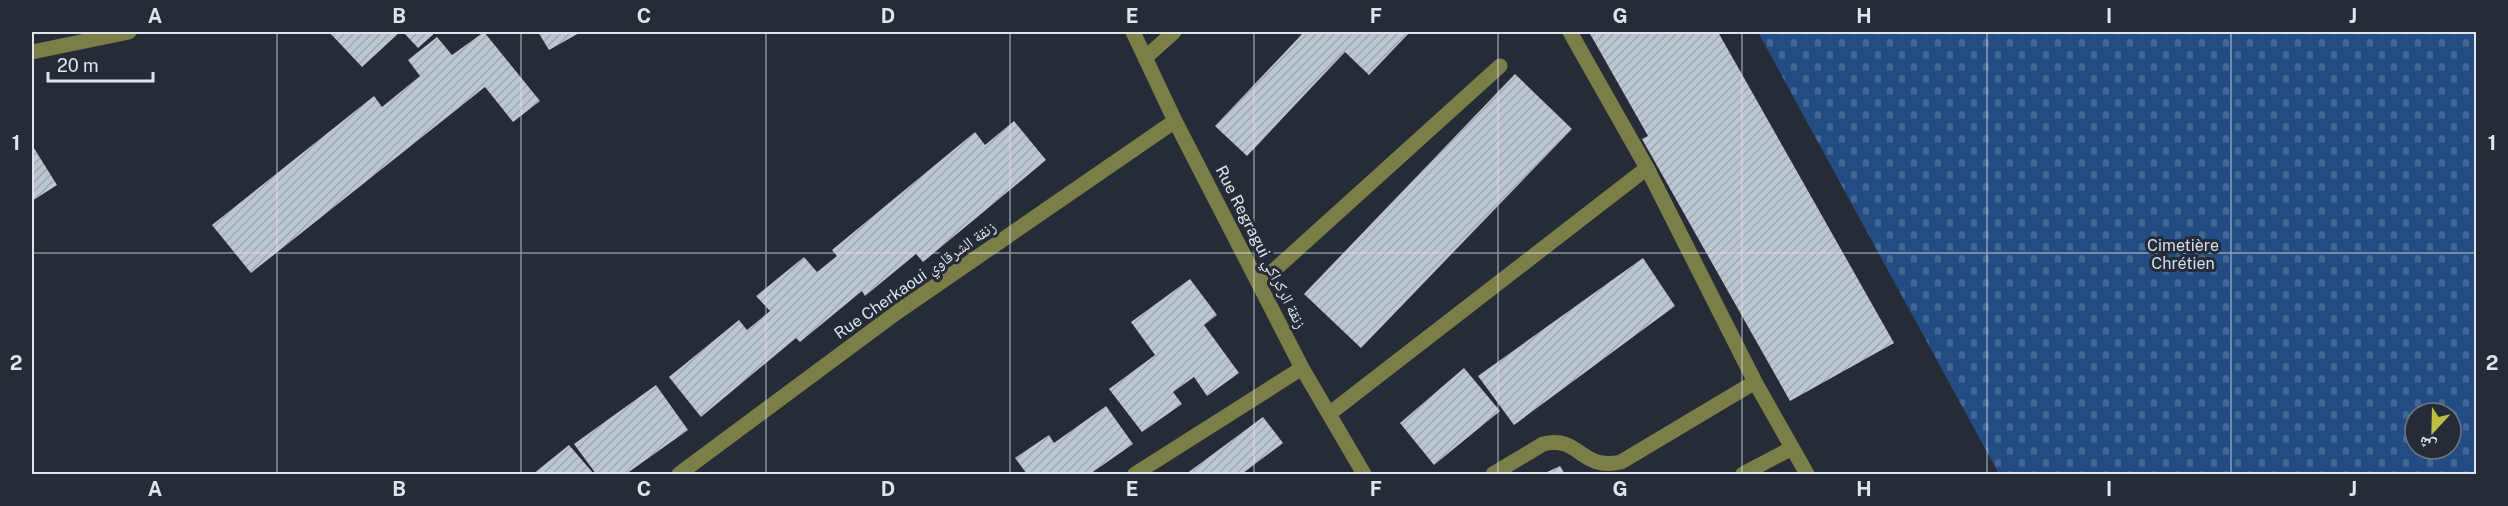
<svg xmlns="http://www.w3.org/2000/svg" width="2508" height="506" viewBox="0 0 2508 506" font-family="'Public Sans','Noto Naskh Arabic',sans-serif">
<defs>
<pattern id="cemetery-stones" width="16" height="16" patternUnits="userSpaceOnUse" patternTransform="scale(1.5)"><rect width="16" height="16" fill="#234d82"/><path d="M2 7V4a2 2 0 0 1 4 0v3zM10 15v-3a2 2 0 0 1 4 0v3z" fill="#436694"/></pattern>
<pattern id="building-hatch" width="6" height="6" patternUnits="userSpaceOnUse" patternTransform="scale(1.5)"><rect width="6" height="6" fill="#bcc6d3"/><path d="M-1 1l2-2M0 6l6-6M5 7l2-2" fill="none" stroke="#9ea6b0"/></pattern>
</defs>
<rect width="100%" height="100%" fill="#252c37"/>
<path fill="url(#cemetery-stones)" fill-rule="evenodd" d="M1758,32H2476V474H1999ZM2415,413H2451V449H2415Z"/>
<path fill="url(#building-hatch)" d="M329,32H400L362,67Z
M403,32H436L418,48Z
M484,32L540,101L513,122L485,87L251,273L212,225L374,96L382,107L420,76L408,60L437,37L452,55Z
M538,32H581L549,50Z
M1304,32H1410L1369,75L1345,52L1247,156L1215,126Z
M1589,32H1718L1894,343L1790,401L1642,139L1648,136Z
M1515,74L1572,129L1361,348L1304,294Z
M1014,121L1046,160L923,262L916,254L865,296L862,291L800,342L796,338L701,417L669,377L739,320L747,330L770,311L756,296L804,257L817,272L837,256L832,250L975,132L985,145Z
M32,145L57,185L32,201Z
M1643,258L1675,306L1514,425L1478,376Z
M1190,279L1217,315L1204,325L1239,373L1207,396L1194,377L1173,392L1182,404L1142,432L1109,389L1155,355L1131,322Z
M1464,368L1500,411L1434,465L1400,423Z
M656,385L688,430L626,474H596L574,444Z
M1106,406L1133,444L1090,474H1027L1015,458L1049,435L1054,443Z
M1263,417L1283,443L1243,473L1245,474H1186Z
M569,445L594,474H533Z
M1560,466L1565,474H1543Z"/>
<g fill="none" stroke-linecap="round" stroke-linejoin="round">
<path stroke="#7c7e48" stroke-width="15" d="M1133,32L1175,121L1302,368L1364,474
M1570,32L1647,168L1755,382L1807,474
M32,52L129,32
M1145,58L1174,32
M1260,283L1500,66
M1329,414L1647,168
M679,474L896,313L1175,121
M1135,474L1302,368
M1493,474L1543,444C1581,435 1579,471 1621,462L1755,382
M1743,474L1792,448"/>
</g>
<path fill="none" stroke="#e0e5ec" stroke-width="1.5" stroke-opacity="0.55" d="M277,32V474M521,32V474M766,32V474M1010,32V474M1254,32V474M1498,32V474M1742,32V474M1987,32V474M2231,32V474M32,253H2476"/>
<g text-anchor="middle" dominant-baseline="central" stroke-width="6" stroke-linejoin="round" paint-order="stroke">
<g font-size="16" fill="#d2dff0" stroke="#252c37">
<text x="2183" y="245">Cimetière<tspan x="2183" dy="18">Chrétien</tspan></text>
</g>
<g font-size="16" fill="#e0e5ec" stroke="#252c37">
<text transform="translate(1261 247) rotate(63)">Rue Regragui زنقة الركراكي</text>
<text transform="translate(915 280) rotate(-35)">Rue Cherkaoui زنقة الشرقاوي</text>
</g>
</g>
<rect width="2508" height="506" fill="none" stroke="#252c37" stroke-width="66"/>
<g transform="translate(2433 431) rotate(202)"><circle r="28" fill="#252c37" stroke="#70767f" stroke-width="1.5"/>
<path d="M0-4.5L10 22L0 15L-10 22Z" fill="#bdbf43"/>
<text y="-9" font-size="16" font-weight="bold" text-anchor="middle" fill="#e0e5ec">ش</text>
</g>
<path d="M48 72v9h105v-9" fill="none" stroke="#e0e5ec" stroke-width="3"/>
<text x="57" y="72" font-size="18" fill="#e0e5ec" stroke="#252c37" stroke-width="4.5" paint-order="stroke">20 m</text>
<rect x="33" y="33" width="2442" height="440" fill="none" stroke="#e0e5ec" stroke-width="2"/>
<g font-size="20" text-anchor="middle" font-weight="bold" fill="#e0e5ec">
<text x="155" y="23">A</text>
<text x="399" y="23">B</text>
<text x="644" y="23">C</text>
<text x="888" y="23">D</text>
<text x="1132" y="23">E</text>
<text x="1376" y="23">F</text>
<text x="1620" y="23">G</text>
<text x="1864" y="23">H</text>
<text x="2109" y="23">I</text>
<text x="2353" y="23">J</text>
<text x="16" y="150">1</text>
<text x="2492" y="150">1</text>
<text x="16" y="370">2</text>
<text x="2492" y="370">2</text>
<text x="155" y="496">A</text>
<text x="399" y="496">B</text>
<text x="644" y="496">C</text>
<text x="888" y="496">D</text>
<text x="1132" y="496">E</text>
<text x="1376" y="496">F</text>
<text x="1620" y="496">G</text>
<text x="1864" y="496">H</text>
<text x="2109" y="496">I</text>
<text x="2353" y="496">J</text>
</g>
</svg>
